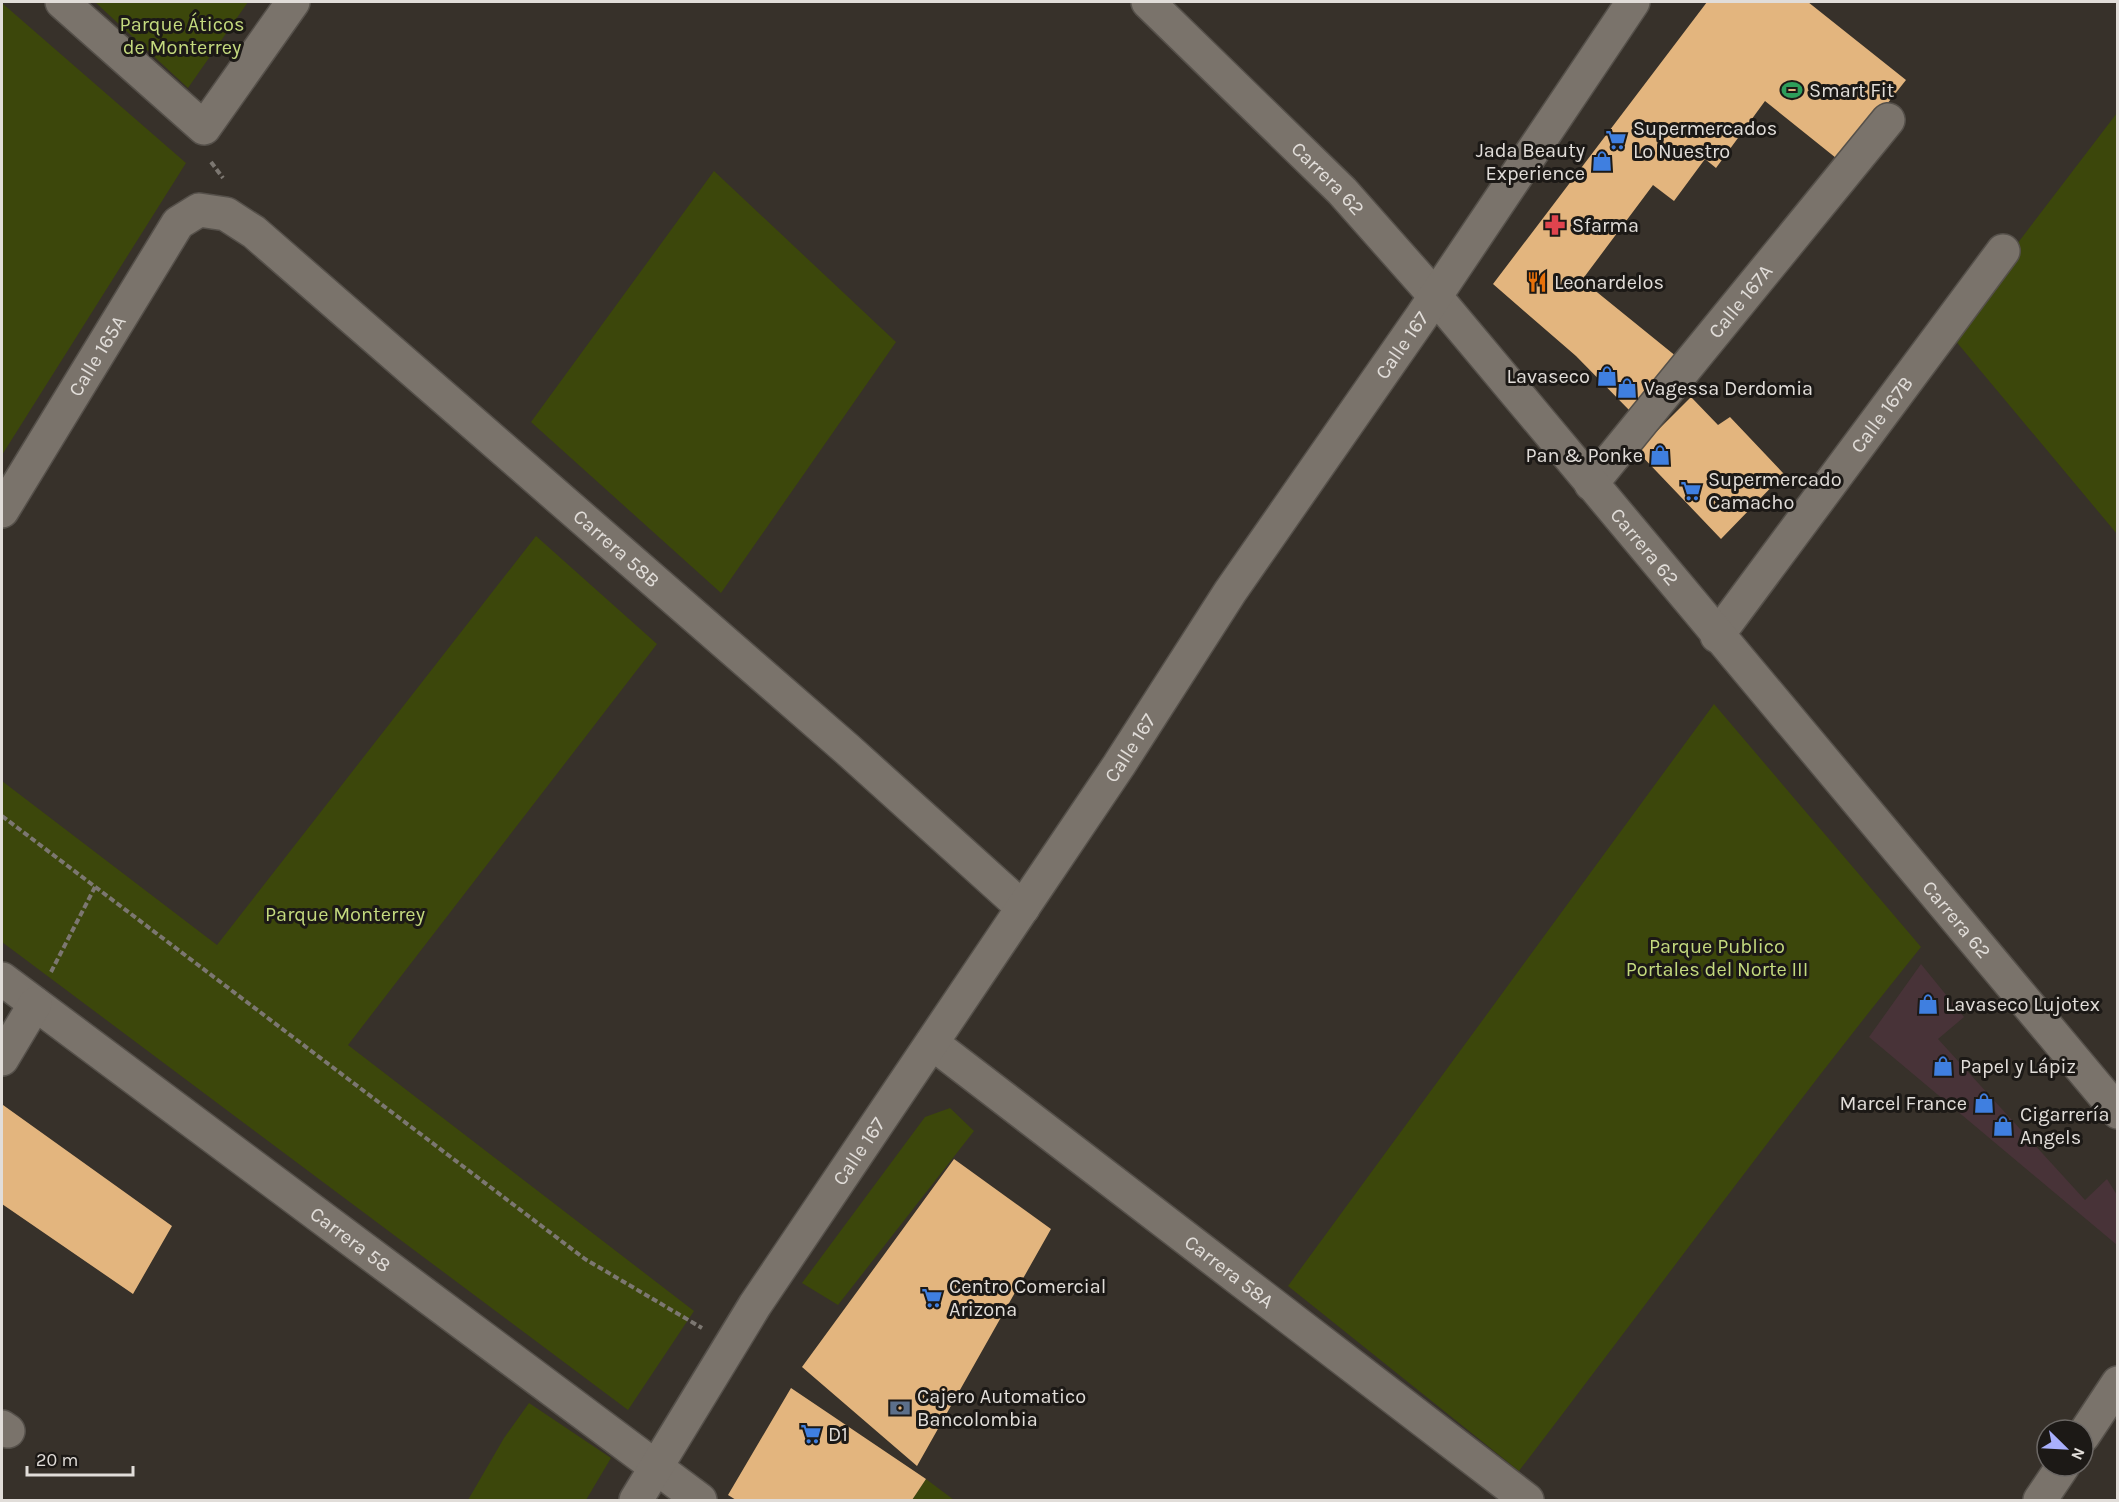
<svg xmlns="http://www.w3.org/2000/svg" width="2119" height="1502" viewBox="0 0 2119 1502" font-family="Karla,sans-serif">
<rect width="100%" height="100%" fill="#37312a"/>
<path fill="#483338" d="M1921,964L1964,1017L1938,1039L2085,1200L2107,1179L2117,1195V1245L1869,1037Z"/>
<path fill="#3c470b" d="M95,2H248L188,88Z
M2,3L186,163L2,455Z
M2117,113V534L1949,333Z
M714,171L896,342L721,593L531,422Z
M536,536L657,644L348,1045L694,1311L628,1410L2,942V781L217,945Z
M1714,704L1921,947C1783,1118 1653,1296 1519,1471L1288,1286Z
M950,1108L974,1131L838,1305L802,1283L925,1117Z
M529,1403L611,1458L586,1500H468L504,1438Z
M926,1479L954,1500H912Z"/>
<path fill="#e3b57e" d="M1707,2H1808L1906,80L1841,162L1765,101L1716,168L1705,159L1674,201L1653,185L1582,280L1677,357L1630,411L1576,356L1493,284Z
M1691,397L1718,425L1730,417L1784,474L1721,539L1637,451Z
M3,1105L172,1226L133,1294L2,1204Z
M954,1159L1051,1229L917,1466L802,1367Z
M791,1388L926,1479L912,1500H736L728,1495Z"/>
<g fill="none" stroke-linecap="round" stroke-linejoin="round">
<g stroke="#55504a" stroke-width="36">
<g id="minor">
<path d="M62,2L204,128L293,2"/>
<path id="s1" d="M1591,484L1888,120"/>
<path id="s2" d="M2,511L178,223L199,210L226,214L254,232L847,749L1023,908"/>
<path id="s3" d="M1717,636L2003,251"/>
<path id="s4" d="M2,979L700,1500"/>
<path id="s5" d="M932,1043L1527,1500"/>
<path d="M2,1059L35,1004"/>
<path d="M2,1427L8,1431"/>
<path d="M2083,1436L2118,1383"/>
<path d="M2040,1500L2063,1466"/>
</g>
</g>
<g stroke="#55504a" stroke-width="36">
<g id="tertiary">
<path id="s6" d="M1148,2L1342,191L1435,296L2118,1112"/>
<path id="s7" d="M636,1500L755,1305L1119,765L1230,592L1422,316L1633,2"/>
</g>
</g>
<path stroke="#7c7771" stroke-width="4" stroke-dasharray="6 3" stroke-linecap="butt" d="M211,162L223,178
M2,816L585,1259L702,1328
M51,972L95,887"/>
<use href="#minor" stroke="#7a736b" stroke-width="33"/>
<use href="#tertiary" stroke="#7a736b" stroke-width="33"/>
</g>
<defs>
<g id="stadium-bare" transform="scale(1.62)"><path d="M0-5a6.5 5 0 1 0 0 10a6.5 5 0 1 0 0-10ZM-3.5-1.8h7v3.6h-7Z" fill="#2e9e5b" stroke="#1c1916" stroke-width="2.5" paint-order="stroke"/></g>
<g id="supermarket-bare" transform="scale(1.62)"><path d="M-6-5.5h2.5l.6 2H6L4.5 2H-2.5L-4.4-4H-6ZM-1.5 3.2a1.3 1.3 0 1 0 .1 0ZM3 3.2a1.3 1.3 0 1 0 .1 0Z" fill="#3f7fe0" stroke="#1c1916" stroke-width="2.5" paint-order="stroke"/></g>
<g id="shop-bare" transform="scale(1.62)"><path d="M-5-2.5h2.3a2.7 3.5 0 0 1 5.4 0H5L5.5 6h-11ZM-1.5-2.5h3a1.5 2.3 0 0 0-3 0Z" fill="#3f7fe0" stroke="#1c1916" stroke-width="2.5" paint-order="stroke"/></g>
<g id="pharmacy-bare" transform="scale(1.62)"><path d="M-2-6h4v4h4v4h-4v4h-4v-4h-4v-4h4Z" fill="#e0444e" stroke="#1c1916" stroke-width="2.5" paint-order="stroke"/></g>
<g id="restaurant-bare" transform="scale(1.62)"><path d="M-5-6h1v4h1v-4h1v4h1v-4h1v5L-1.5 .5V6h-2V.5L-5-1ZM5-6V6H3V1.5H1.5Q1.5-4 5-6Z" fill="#e8710a" stroke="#1c1916" stroke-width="2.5" paint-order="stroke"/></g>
<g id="bank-bare" transform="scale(1.62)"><path d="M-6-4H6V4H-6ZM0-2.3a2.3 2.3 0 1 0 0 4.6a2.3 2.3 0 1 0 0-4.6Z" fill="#5c6f8a" stroke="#1c1916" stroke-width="2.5" paint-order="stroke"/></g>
</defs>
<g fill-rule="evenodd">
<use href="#stadium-bare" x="1792" y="90"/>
<use href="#supermarket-bare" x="1616" y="140"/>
<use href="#shop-bare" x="1602" y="161"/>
<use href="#pharmacy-bare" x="1555" y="225"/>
<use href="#restaurant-bare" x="1537" y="282"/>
<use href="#shop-bare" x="1607" y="376"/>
<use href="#shop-bare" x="1627" y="388"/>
<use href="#shop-bare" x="1660" y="455"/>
<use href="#supermarket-bare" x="1691" y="491"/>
<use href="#shop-bare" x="1928" y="1004"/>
<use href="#shop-bare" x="1943" y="1066"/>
<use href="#shop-bare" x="1984" y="1103"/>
<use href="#shop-bare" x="2003" y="1126"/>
<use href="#supermarket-bare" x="932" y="1298"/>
<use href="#bank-bare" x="900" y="1408"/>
<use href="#supermarket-bare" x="811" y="1434"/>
</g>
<g text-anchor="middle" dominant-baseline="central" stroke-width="6" stroke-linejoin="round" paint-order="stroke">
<g font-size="20" fill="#c4da7e" stroke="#1c1916">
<text x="182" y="24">Parque Áticos<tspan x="182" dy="23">de Monterrey</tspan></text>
<text x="345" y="914">Parque Monterrey</text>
<text x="1717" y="946">Parque Publico<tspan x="1717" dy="23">Portales del Norte III</tspan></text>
</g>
<g font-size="20" fill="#e1ddd9" stroke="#1c1916" text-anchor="start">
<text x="1809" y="90">Smart Fit</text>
<text x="1633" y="128">Supermercados<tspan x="1633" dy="23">Lo Nuestro</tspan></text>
<text x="1585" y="150" text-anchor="end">Jada Beauty<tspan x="1585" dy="23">Experience</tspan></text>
<text x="1572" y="225">Sfarma</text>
<text x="1554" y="282">Leonardelos</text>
<text x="1590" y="376" text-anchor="end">Lavaseco</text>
<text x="1644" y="388">Vagessa Derdomia</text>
<text x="1643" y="455" text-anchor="end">Pan &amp; Ponke</text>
<text x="1708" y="479">Supermercado<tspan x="1708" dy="23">Camacho</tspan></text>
<text x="1945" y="1004">Lavaseco Lujotex</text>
<text x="1960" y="1066">Papel y Lápiz</text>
<text x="1967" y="1103" text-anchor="end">Marcel France</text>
<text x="2020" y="1114">Cigarrería<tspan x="2020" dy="23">Angels</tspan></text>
<text x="949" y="1286">Centro Comercial<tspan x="949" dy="23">Arizona</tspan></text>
<text x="917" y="1396">Cajero Automatico<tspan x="917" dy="23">Bancolombia</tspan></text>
<text x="828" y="1434">D1</text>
</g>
<g font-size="20" fill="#e1ddd9" stroke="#1c1916">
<text stroke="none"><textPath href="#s6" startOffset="252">Carrera 62</textPath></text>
<text stroke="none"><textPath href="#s1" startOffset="236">Calle 167A</textPath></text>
<text stroke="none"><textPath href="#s7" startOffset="1386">Calle 167</textPath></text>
<text stroke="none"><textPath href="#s2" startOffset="182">Calle 165A</textPath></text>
<text stroke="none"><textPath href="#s3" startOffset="276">Calle 167B</textPath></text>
<text stroke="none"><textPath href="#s6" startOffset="738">Carrera 62</textPath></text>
<text stroke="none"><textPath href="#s2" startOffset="904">Carrera 58B</textPath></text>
<text stroke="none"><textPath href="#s7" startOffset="900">Calle 167</textPath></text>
<text stroke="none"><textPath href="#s6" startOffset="1224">Carrera 62</textPath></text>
<text stroke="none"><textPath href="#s7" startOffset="414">Calle 167</textPath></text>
<text stroke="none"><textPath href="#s4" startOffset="435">Carrera 58</textPath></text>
<text stroke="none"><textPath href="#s5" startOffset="375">Carrera 58A</textPath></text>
</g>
</g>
<rect width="2119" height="1502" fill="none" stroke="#e1ddd9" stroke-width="6"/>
<g transform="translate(2065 1448) rotate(114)"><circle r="28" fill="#1c1916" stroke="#6b6764" stroke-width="1.5"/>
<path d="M0-4.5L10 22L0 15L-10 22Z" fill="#a9b0fc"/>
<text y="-9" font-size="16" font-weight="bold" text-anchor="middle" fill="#e1ddd9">N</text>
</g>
<path d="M27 1466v9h106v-9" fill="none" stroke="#e1ddd9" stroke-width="3"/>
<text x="36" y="1466" font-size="18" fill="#e1ddd9" stroke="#1c1916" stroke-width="4.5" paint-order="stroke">20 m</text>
</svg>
